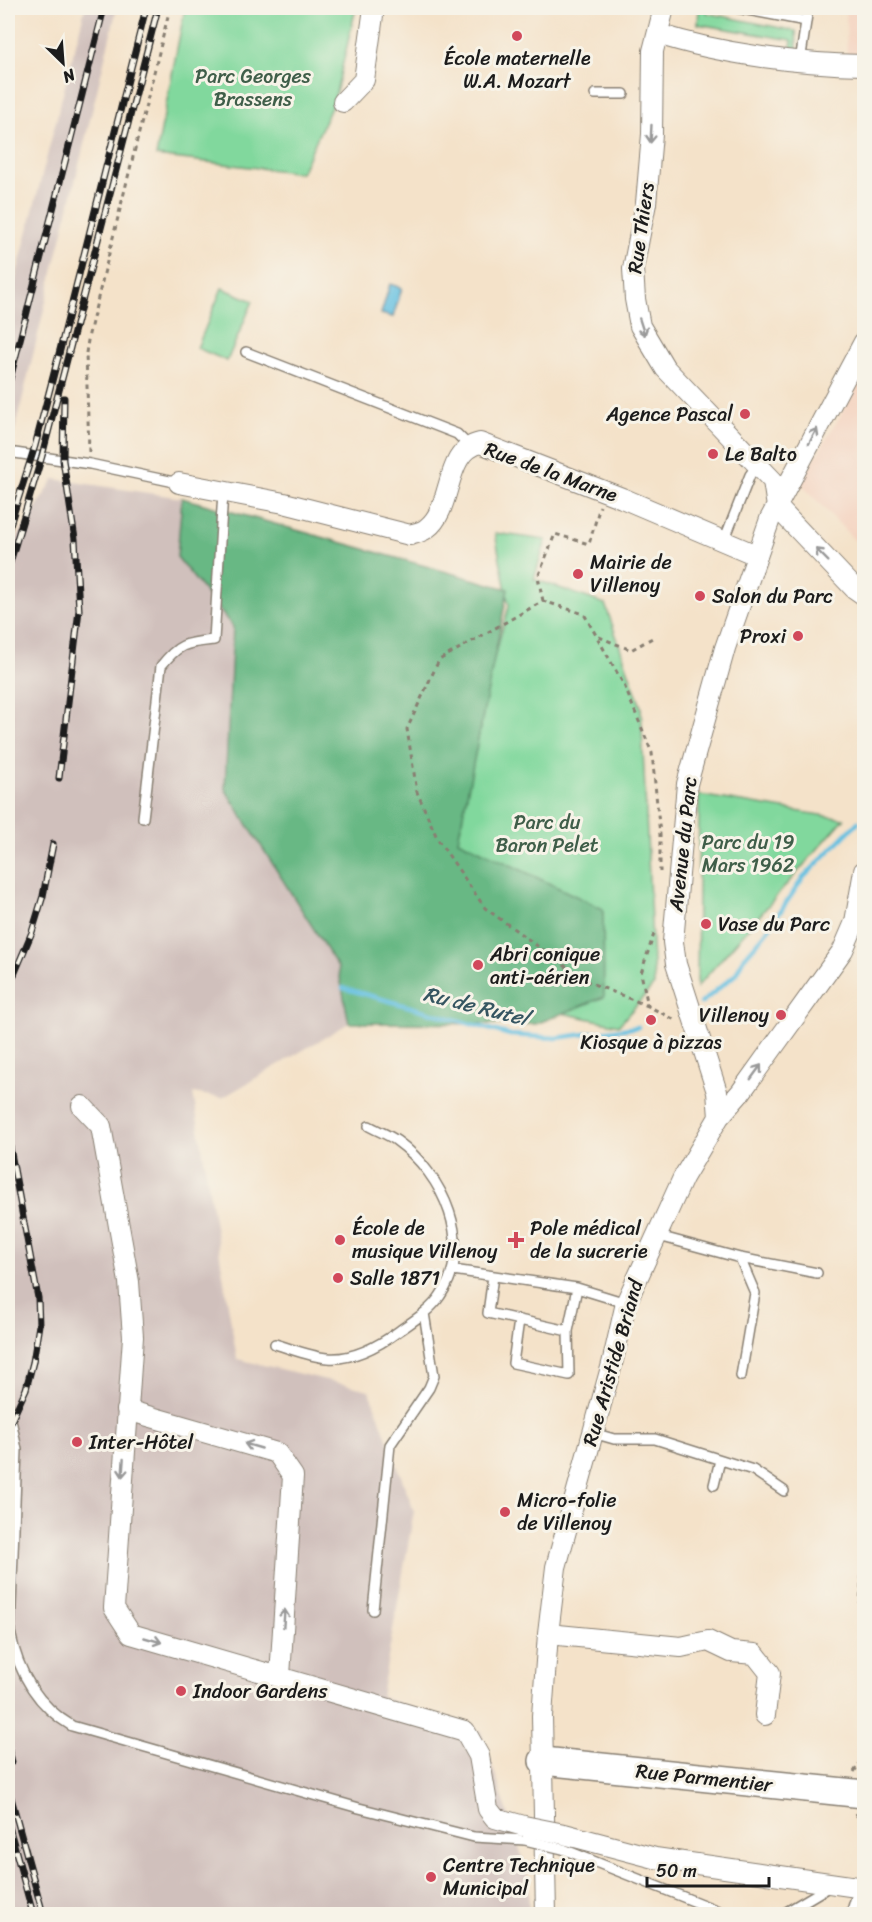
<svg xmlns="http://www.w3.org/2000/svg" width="872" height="1922" viewBox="0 0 872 1922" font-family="Sriracha,sans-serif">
<rect width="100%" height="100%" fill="#f7f3e8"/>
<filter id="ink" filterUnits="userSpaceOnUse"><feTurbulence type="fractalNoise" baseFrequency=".0167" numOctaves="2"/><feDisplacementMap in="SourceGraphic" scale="12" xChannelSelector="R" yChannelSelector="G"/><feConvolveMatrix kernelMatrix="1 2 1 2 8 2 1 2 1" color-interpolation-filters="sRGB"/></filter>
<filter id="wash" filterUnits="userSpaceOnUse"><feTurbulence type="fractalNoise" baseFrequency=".008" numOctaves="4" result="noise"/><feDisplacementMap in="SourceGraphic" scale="24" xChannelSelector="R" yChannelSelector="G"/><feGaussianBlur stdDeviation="1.35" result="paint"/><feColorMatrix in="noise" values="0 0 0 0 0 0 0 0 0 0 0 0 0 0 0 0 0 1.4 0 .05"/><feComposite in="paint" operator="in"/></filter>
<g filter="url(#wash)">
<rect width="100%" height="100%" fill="#f4e2c9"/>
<path fill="#f4d3c0" d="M846,8H864V60H847Z
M863,378L864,379V550L800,483Z"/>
<path fill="#d0c0bc" d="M85,8H117L8,458V308Z
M54,479L182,498L177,557L233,627L225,789L338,967L349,1023L222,1098L193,1093L237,1359L369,1390L414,1511L381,1697L481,1732L528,1874L529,1914H8V552Z"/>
<path fill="#81d89d" stroke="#4e7a5c" stroke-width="1.5" d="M185,8H356L334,101L301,173L156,156Z
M699,8H708L707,13L796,31L797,50L790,54L792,40L698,24Z
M222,288L253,301L227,361L197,348Z
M495,533L546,540L534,579L605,604L641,707L654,985L619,1025L543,1009L438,852L509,606Z
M699,795L844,819L697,987Z"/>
<path fill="#68b884" stroke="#426a50" stroke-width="1.5" d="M182,498L508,589L458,840L603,909L604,997L536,1024L349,1023L338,967L225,789L233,627L177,557Z"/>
<path fill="#63c0e1" stroke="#406e7e" stroke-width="1.5" d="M390,284L402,288L393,317L381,314Z"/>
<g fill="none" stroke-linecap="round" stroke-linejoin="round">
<path stroke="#63c0e1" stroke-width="4.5" d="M343,988L510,1035L556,1038L638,1027
M701,1003L736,974L743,959L765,934L803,878L858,822"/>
</g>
</g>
<g filter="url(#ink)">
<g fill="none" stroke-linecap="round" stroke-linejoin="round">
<g stroke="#887f72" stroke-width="12">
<path id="lane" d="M737,8L806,21
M800,62L808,8
M595,94H624
M246,352L457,434L469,446
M8,452L90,464L179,483
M724,541L750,475L758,464
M143,818L161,666C179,643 186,643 214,640L223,492
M655,1235L740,1258L817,1273
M740,1258L755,1293L741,1376
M453,1270L577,1288L626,1303
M493,1276L488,1313L568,1331L577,1288
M519,1320L513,1363L569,1375L568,1331
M275,1344C292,1349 311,1357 328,1358C353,1360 380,1345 399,1331C413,1321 430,1311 440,1296C476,1245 443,1174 397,1141C389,1135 378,1131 369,1126
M8,1404L17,1450L10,1632C18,1672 36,1705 72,1726L359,1808L474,1837L525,1840
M593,1433L614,1439H655L753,1470L784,1491
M714,1485L720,1460
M373,1610L390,1445L429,1388L434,1376L424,1313
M563,1849L726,1914
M783,1914L830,1886
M851,1914L859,1887"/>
</g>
<g stroke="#887f72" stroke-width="22">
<path id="street" d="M664,8L653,51L652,134L646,203L633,269L635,299L640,326L665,368L773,481L777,507
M658,34C720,54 799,64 864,65
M343,102L364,80L374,8
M179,483L284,503L410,535C415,533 423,532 427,528C454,508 443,451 480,443L622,498L756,555
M777,507L854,588L864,595
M82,1106L101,1126L129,1282L133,1337L114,1608L131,1634L465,1731L479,1756L488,1809L495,1818L524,1826
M719,1117L717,1092L676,964L673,942L687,784L725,648L770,519L864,342
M127,1410L277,1453L293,1476L280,1676
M548,1634L681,1647L708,1641L731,1652L755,1654L770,1673L765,1715
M564,1834L655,1858L864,1888
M546,1914L542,1716L548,1634L556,1567L612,1364L626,1303L683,1178L719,1117L741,1092L843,950L855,922L864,871"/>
</g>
<g stroke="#887f72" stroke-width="30">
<path id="secondary" d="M543,1761L864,1794"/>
</g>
<path stroke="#887f72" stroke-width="3" stroke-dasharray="4.5 4.5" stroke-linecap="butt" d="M89,452L86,353L89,334L170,8
M543,601L538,577L555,534L589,544L600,506
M599,637L631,650L654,637
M654,934L641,973L648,1006L677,1021
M648,1006L586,981L485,908L438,840L417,792L407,729L439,660L543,601L584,614L624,685L652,753L660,835V872
M864,1521L859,1626L864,1711
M854,1772L864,1756
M855,1813L864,1827"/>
<use href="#lane" stroke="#fff" stroke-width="9"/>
<use href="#street" stroke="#fff" stroke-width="20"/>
<use href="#secondary" stroke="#fff" stroke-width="27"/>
<g stroke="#1c1c1c" stroke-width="7">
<path id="rail" d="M8,387L104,8
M8,531L35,446L59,354L146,8
M8,569L42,456L158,8
M59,778L79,610L75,539L63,460L64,398
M8,989L32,932L43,896L53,844
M8,1137L38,1298L39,1325L33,1362L26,1389L8,1428
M8,1747L12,1762
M8,1787L43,1914
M8,1823L33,1914"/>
</g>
<use href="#rail" stroke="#f7f3e8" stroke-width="4.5" stroke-dasharray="14" stroke-linecap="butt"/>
<g stroke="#887f72" stroke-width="12" stroke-linecap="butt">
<path id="lane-bridge" d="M525,1840L563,1849"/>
</g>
<g stroke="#887f72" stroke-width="22" stroke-linecap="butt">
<path id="street-bridge" d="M524,1826L564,1834"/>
</g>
<use href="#lane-bridge" stroke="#fff" stroke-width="9"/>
<use href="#street-bridge" stroke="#fff" stroke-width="20"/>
</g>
<defs><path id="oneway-shaft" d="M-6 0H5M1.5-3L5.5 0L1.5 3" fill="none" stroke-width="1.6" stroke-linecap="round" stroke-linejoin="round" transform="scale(1.5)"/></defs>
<g stroke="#999">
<use href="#oneway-shaft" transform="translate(651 134) rotate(93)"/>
<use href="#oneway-shaft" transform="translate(642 327) rotate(72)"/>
<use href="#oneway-shaft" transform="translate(813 436) rotate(-62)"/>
<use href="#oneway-shaft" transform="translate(822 555) rotate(-135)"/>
<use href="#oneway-shaft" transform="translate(756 1072) rotate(-54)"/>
<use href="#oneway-shaft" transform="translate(253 1446) rotate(-164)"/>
<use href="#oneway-shaft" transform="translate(123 1468) rotate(94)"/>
<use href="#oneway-shaft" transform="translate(284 1618) rotate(-86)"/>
<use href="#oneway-shaft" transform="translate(153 1640) rotate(16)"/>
</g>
</g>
<g fill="#d1495b" stroke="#f7f3e8" stroke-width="2">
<circle cx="517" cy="36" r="6"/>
<circle cx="745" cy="414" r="6"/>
<circle cx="713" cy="454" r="6"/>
<circle cx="578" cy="574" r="6"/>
<circle cx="700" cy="596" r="6"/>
<circle cx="798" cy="636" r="6"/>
<circle cx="706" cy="924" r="6"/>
<circle cx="478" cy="965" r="6"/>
<circle cx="781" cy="1015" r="6"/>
<circle cx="651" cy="1020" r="6"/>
<circle cx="340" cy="1240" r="6"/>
<path d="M513 1231h6v6h6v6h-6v6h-6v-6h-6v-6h6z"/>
<circle cx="338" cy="1278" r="6"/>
<circle cx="77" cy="1442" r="6"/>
<circle cx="505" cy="1512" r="6"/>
<circle cx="181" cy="1691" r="6"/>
<circle cx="431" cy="1877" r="6"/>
</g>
<g text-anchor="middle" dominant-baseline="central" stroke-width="6" stroke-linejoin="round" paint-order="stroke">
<g font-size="20" fill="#1c1c1c" stroke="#f7f3e8" text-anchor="start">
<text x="517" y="58" text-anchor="middle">École maternelle<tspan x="517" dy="23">W.A. Mozart</tspan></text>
<text x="733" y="414" text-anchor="end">Agence Pascal</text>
<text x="725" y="454">Le Balto</text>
<text x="590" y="562">Mairie de<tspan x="590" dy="23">Villenoy</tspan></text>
<text x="712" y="596">Salon du Parc</text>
<text x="786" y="636" text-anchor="end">Proxi</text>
<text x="718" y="924">Vase du Parc</text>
<text x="490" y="954">Abri conique<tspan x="490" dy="23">anti-aérien</tspan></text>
<text x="769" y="1015" text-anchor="end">Villenoy</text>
<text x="651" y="1042" text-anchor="middle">Kiosque à pizzas</text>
<text x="352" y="1228">École de<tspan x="352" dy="23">musique Villenoy</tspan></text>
<text x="530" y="1228">Pole médical<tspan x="530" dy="23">de la sucrerie</tspan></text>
<text x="350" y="1278">Salle 1871</text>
<text x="89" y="1442">Inter-Hôtel</text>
<text x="517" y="1500">Micro-folie<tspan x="517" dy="23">de Villenoy</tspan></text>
<text x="193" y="1691">Indoor Gardens</text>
<text x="443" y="1865">Centre Technique<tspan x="443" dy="23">Municipal</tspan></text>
</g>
<g font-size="20" fill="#3f5e49" stroke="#f7f3e8">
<text x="253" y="76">Parc Georges<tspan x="253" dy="23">Brassens</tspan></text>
<text x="547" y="822">Parc du<tspan x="547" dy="23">Baron Pelet</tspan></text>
<text x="748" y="842">Parc du 19<tspan x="748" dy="23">Mars 1962</tspan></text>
</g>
<g font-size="20" fill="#1c1c1c" stroke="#f7f3e8">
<text transform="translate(641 228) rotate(-82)">Rue Thiers</text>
<text transform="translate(551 472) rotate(20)">Rue de la Marne</text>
<text transform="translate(683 844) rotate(-84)">Avenue du Parc</text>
<text transform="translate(613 1363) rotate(-74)">Rue Aristide Briand</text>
<text transform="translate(704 1778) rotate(6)">Rue Parmentier</text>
</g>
<g font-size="21" font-style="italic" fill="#355561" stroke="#f7f3e8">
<text transform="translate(476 1006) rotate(14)">Ru de Rutel</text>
</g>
</g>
<rect width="872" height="1922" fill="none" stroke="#f7f3e8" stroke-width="30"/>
<g transform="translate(63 63) rotate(155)" stroke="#f7f3e8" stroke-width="4.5" paint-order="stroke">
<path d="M0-4.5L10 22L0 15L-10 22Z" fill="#1c1c1c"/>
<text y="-9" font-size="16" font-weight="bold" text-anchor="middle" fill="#1c1c1c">N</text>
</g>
<path d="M647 1877v9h122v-9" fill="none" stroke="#1c1c1c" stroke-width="3"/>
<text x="656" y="1877" font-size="18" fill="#1c1c1c" stroke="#f7f3e8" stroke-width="4.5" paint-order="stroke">50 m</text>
</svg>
